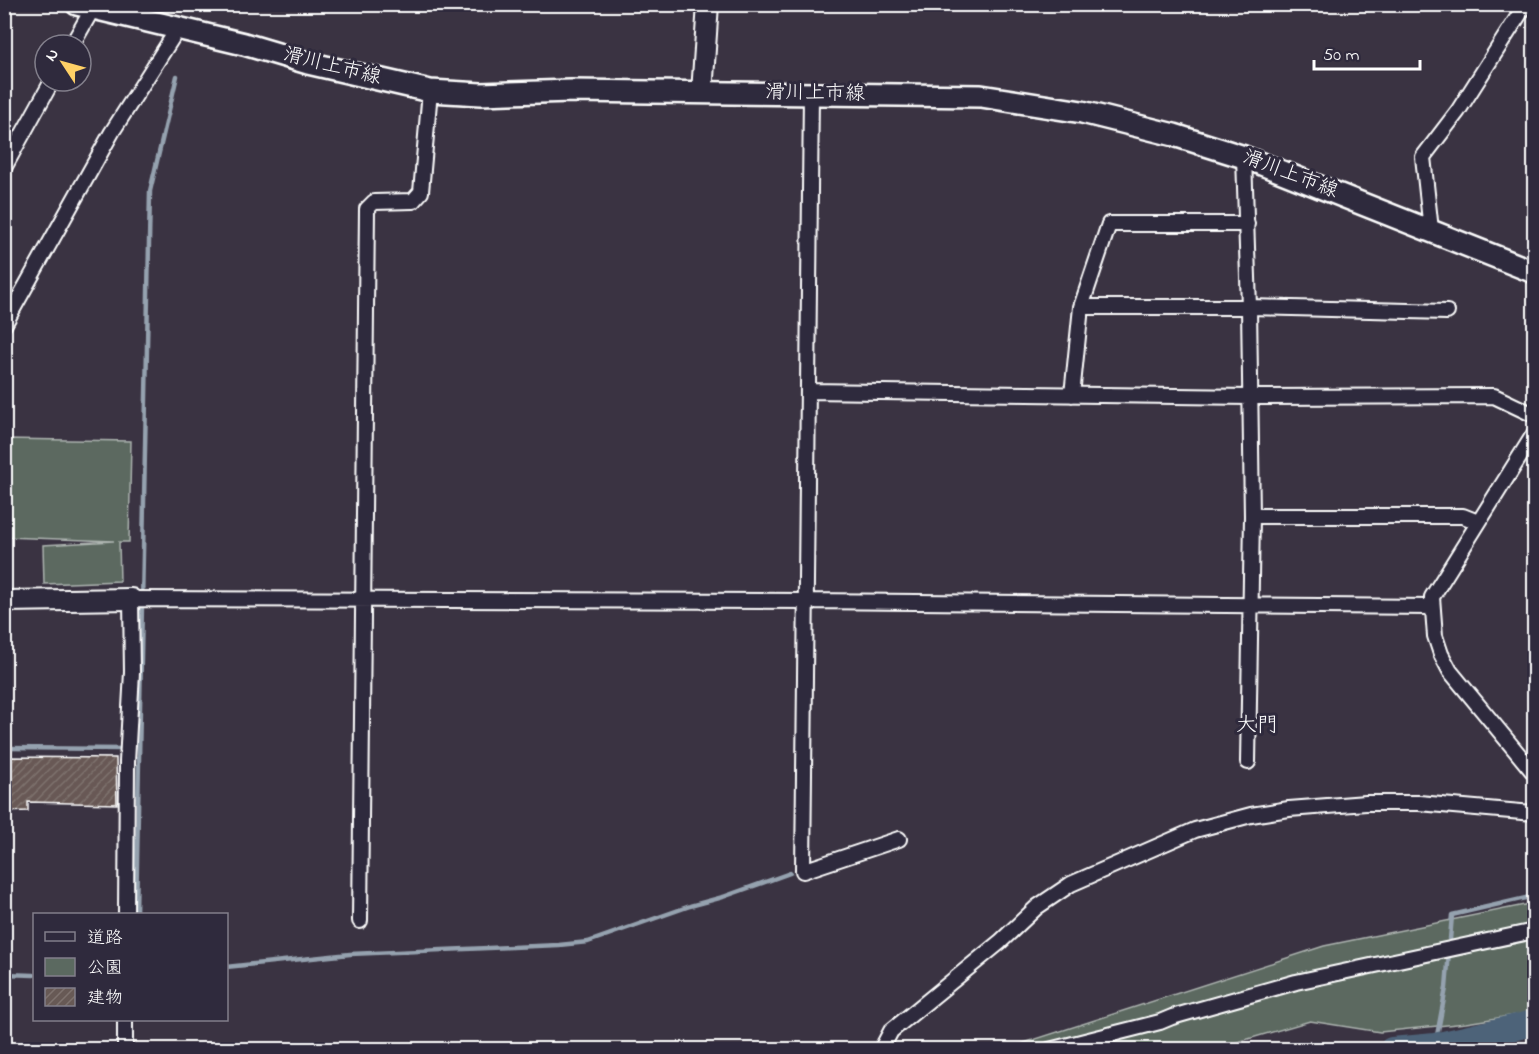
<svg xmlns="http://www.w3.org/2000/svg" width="1539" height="1054" viewBox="0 0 1539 1054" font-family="'Indie Flower','Klee One',sans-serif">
<defs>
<pattern id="building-hatch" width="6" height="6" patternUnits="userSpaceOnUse" patternTransform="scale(1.5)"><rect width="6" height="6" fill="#675955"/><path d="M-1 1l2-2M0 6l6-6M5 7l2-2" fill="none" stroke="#7e726e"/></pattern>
</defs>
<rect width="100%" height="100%" fill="#3a3342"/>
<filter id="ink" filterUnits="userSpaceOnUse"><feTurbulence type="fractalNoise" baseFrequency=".0167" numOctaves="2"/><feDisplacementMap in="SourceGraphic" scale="12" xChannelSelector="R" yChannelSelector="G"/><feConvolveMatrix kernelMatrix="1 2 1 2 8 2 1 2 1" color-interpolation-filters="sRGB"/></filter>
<g filter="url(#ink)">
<path fill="#5b6960" stroke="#adb4b0" stroke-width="1.5" d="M5,439L131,441L129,542H119L120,581L44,584L43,545L114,541L5,537Z
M1534,903V1012L1466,1023L1380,1032L1310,1021L1214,1049L1002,1050L1324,946Z"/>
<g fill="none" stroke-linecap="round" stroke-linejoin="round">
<path stroke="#95a2af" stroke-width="4.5" d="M4,748L126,749
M136,914L150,191L177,76
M226,967L350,954L559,945L588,942L690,906L723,897L790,873
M4,974L34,975
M1435,1046L1446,988L1452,915L1534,896"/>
<path stroke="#4e6479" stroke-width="26" d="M1392,1050L1435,1046L1534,1023"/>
</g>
<path fill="url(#building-hatch)" stroke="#fff" stroke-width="1.5" d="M4,757L116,758L117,804L28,802V811L4,812Z"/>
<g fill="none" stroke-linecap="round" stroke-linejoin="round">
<g stroke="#fff" stroke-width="18">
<path id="street" d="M72,45L93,8
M811,94L803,871L899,839
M1244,157L1249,307L1252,516L1248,762
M4,168L52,81
M1431,230L1423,157L1458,111L1526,4
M1081,307H1249L1447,312
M4,325L112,132L177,30
M809,391L1249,397L1494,396L1534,415
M1072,395L1081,307L1109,224H1247
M1534,434L1432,597L1435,636L1441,654L1450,671L1534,773
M1252,516H1463L1478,522
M126,914L127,762L132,672L131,599L807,601L1432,607
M360,921L367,209L374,202L413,201L421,192L430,91
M125,1050V1020
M881,1050L891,1031L1000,942L1037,907L1071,884L1195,830L1251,815L1289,809L1366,803H1419L1534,813
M1049,1050L1160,1022L1172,1017L1296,982L1534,931"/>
</g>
<g stroke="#fff" stroke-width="24">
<path id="secondary" d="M702,93L708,4
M4,601L131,599"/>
</g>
<g stroke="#fff" stroke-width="26">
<path id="primary" d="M77,4L244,44L308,63L430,91L481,94L571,91L981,96L1082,112L1174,135L1244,157L1534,272"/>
</g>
<use href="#street" stroke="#2f2a3d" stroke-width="14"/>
<use href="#secondary" stroke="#2f2a3d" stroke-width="20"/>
<use href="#primary" stroke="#2f2a3d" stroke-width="21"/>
</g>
</g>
<g text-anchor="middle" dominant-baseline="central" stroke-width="6" stroke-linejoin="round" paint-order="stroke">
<g font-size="20" fill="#fff" stroke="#2f2a3d">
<text transform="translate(332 67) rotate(14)">滑川上市線</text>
<text transform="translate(815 94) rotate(1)">滑川上市線</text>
<text transform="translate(1290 175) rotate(21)">滑川上市線</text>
</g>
<g font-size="21" fill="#fff" stroke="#2f2a3d">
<text x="1257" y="726">大門</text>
</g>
</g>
<rect width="1539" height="1054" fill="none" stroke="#2f2a3d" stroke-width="24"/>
<rect x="12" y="12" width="1515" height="1030" fill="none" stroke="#fff" stroke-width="2" filter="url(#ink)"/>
<rect x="33" y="913" width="195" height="108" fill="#2f2a3d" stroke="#827f8b" stroke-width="1.5"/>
<rect x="45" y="932" width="30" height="9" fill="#2f2a3d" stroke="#827f8b" stroke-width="1.5"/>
<text x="87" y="943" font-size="18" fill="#ffffff">道路</text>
<rect x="45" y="958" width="30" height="18" fill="#5b6960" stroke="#827f8b" stroke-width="1.5"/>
<text x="87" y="973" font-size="18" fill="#ffffff">公園</text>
<rect x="45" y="988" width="30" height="18" fill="url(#building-hatch)" stroke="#827f8b" stroke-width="1.5"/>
<text x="87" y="1003" font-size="18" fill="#ffffff">建物</text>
<g transform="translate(63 63) rotate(306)"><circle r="28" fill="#2f2a3d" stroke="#827f8b" stroke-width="1.5"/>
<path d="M0-4.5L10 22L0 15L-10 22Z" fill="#ffd166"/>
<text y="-9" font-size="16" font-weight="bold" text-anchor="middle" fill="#ffffff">N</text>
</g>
<path d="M1314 60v9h106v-9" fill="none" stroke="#ffffff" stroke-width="3"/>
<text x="1323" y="60" font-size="18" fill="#ffffff" stroke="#2f2a3d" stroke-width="4.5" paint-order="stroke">50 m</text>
</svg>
